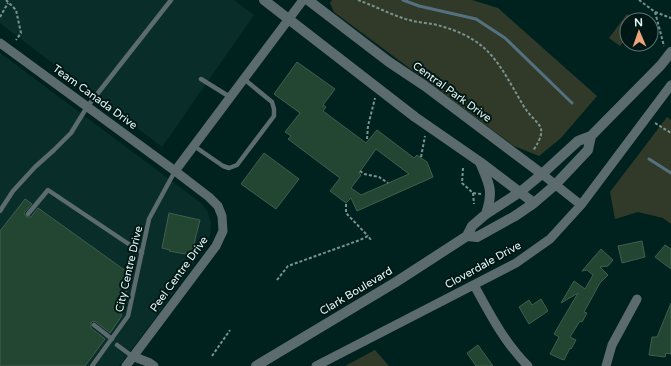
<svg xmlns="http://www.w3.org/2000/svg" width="671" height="366" viewBox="0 0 671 366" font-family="'Varela Round',sans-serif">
<rect width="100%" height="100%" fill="#00221f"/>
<path fill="#092e2a" d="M0,0H234L254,15L162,147L0,23Z
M0,53L201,203L208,212L211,223L210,235L206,246L153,321L119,366H0Z"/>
<path fill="#313a28" d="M332,0H472L498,8L597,96L561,138L539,156L514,146L334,12L330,3Z
M627,14L634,20H627V37L620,46L609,38Z
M667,117L671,120V224L663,218L638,212L615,219L610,192Z
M375,350L389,366H345Z"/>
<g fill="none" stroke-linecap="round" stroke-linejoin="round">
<path stroke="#557180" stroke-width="3" d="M403,0L419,6L476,19L505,38L572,103
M649,159L671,173"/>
</g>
<path fill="#224632" stroke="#425d4d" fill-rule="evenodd" d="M297,62L335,89L323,105L326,107L323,111L366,143L377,130L414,158L417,155L427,162L433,177L357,211L351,198L346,203L330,191L340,178L288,139L291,136L285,132L300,113L274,94ZM376,149L409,174L361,195L351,188L361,175L359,173Z
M264,153L299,179L276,209L241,184Z
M25,199L32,204L24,213L26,217H31L38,208L130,274L121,317L110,333L96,322L93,321L91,323V328L105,339L85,366H0V231Z
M169,213L200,220L191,255L169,251L170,250L162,248Z
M642,241L645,257L622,263L618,246Z
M665,245L671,249V269L655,257Z
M601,249L613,260L608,266L600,267L608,275L600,283L584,312L587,313L582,322L580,321L570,337L576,340L571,349L570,348L564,360L561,359L550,354L559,337L554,334L578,293L561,303L574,281L585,289L593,275L587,270L582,271Z
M541,299L548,311L529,324L519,307L529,300L532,305Z
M671,303V354L666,353L665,357L649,355L652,337H657Z
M478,345L493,366H476L467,353Z"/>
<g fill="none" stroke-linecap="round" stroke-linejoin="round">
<path stroke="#799390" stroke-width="2" stroke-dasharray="3 2" stroke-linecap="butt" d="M6,0L16,10L21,33L16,40
M358,0C375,6 391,15 409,20C420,23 433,23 444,27C491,41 500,66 523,105C536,127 551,123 533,151
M639,0L655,12L664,46
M655,12L671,18
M0,17L8,3
M655,123L671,133
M367,139L368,126L375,98
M421,157L425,136
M463,168L462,183L473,193L481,194
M360,171L364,174L379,177L388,183
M473,193L474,204
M346,204V213L368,236
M277,280L288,266L360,240L368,236L371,240
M212,356L230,330"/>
<path stroke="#5c6b6e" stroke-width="4.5" d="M201,79L230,97
M194,146L223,166L229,168L237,165L274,116V109L272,102L244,79
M0,211L13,191L35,167L54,150L71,133L87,107L171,0
M28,214L48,190L142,253
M94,325L112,339
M117,345L132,356
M92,366L128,316L149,219L175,171"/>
<path stroke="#5c6b6e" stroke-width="9" d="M0,43L175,171L209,197L218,206L222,216L223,231L216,246L126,366
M175,171L303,0
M542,174L581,205
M474,285C490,314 504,342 528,366
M132,356L150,363L154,366
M316,366L516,263L550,239L581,205L671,85
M606,366L612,345L637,299"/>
<path stroke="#5c6b6e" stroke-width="10" d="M264,0L415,117L480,162L534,203
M308,0L389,62L425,86L542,174
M480,162C489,184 494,190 486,214
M467,236L477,237L515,216L534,203L555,185L588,150L591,136
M256,366L396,282L467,236L472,226L486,214L520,192L542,174L578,141L591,136L661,65L671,52"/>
</g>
<g text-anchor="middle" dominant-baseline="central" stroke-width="4" stroke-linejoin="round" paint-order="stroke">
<g font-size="11" fill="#e6f9f6" stroke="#001815">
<text transform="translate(452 92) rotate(36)">Central Park Drive</text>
<text transform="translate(95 97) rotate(36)">Team Canada Drive</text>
<text transform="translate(483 265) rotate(-29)">Cloverdale Drive</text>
<text transform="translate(129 269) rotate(-77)">City Centre Drive</text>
<text transform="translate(179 274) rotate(-54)">Peel Centre Drive</text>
<text transform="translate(356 291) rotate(-31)">Clark Boulevard</text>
</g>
</g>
<g transform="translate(639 32) rotate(358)"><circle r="19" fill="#001815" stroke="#5c726f"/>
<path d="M0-3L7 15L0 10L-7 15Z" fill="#f0a279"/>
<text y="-6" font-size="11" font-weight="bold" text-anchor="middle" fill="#e6f9f6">N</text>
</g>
</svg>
